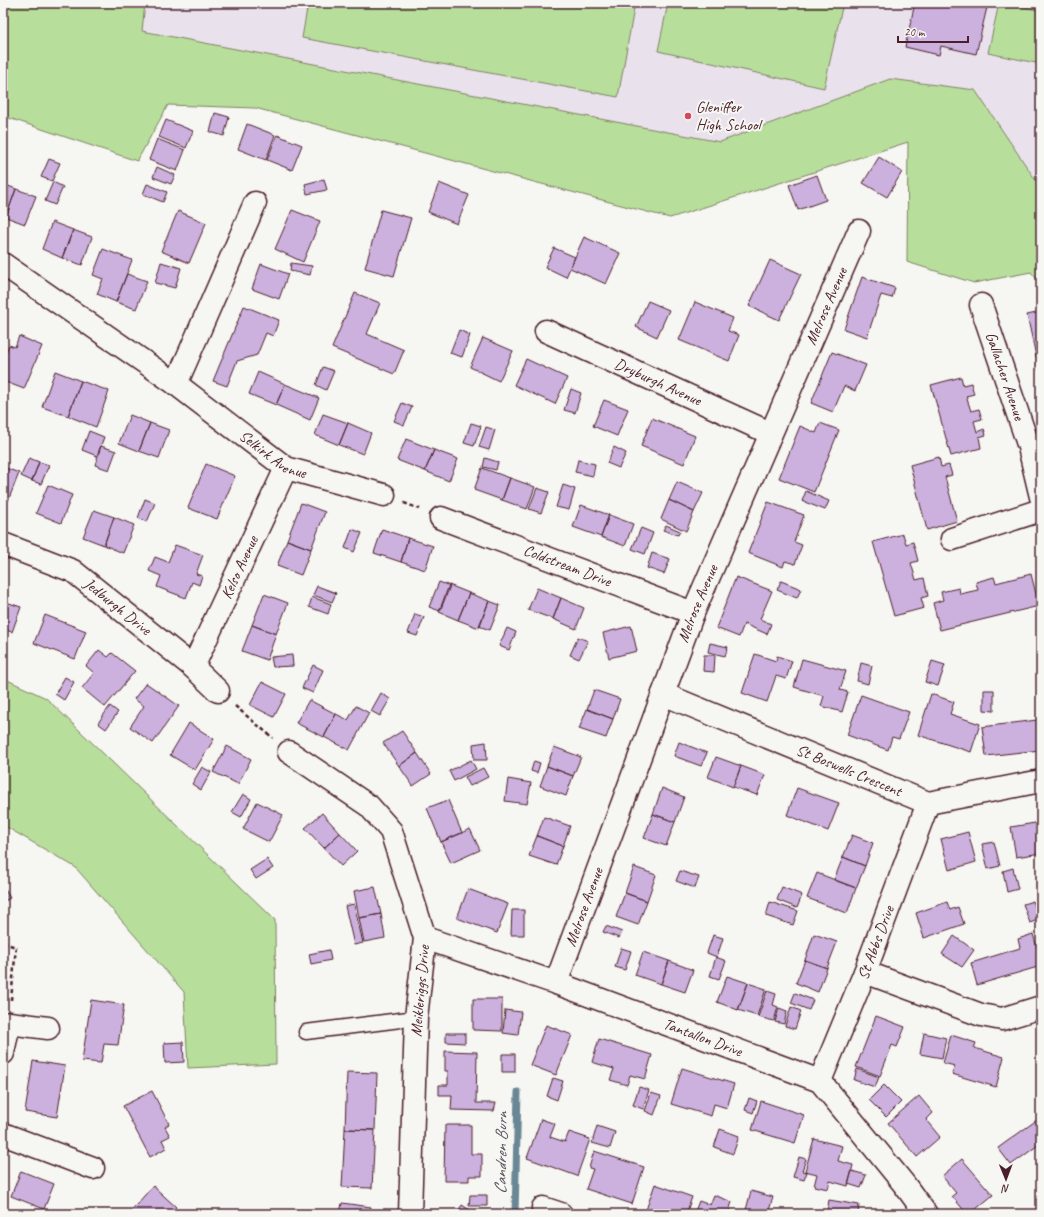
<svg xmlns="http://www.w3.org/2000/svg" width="1044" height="1217" viewBox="0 0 1044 1217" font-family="Caveat,sans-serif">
<rect width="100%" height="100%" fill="#f6f6f2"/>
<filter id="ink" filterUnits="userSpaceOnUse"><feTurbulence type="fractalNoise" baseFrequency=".025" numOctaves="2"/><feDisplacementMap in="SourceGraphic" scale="8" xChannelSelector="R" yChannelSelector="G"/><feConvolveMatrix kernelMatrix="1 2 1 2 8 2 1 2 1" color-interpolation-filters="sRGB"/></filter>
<g filter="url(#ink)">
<path fill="#e9e1ec" d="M145,3H1041V188L975,90L890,79L720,142L141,31Z"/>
<path fill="#b7df9b" stroke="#807f63" d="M3,3H145L142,31L720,142L890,79L975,90L1041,188V284L1031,272L974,283L907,262L908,142L670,218L255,108L168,105L137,161L3,116Z
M308,3H635L618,97L302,38Z
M668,3H843L824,88L658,51Z
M999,3H1007L1041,11V64L988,53Z
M3,678L46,698L275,920L276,1064L188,1068L184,992L75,867L3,825Z"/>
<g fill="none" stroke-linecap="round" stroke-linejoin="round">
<path stroke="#6a8796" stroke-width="7" d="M515,1214L518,1092"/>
</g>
<path fill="#ccb1df" stroke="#4a1f2b" d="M915,3H988L976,54L941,46L939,55L905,47Z
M215,113L229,117L224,136L210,132Z
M166,120L193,131L186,148L159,137Z
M247,124L275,135L266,160L238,149Z
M277,135L302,145L292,170L267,160Z
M157,139L185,150L177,171L149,160Z
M879,157L902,172L887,197L863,183Z
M49,159L60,163L52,181L41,177Z
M157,167L175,175L171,184L153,177Z
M817,175L826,200L798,210L789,185Z
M324,179L327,190L307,194L305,184Z
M53,182L63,187L55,205L45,201Z
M439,183L469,195L457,224L428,212Z
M3,184L16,189L6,217L3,216Z
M147,184L167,192L163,202L143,194Z
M16,189L36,196L25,224L6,217Z
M292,210L320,221L303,262L275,249Z
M381,210L411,218L394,276L365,268Z
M178,211L206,223L189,263L161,251Z
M52,222L73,230L62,258L42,249Z
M73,230L92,237L82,265L62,258Z
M584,237L620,253L606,284L570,268Z
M554,248L575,257L566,277L545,267Z
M103,249L132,260L116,302L97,294L103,279L93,275Z
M770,260L801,274L779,320L749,306Z
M161,262L181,268L175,288L155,283Z
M291,263L312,266L310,275L290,271Z
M261,264L288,274L279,299L252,289Z
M127,274L147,281L136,309L116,302Z
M862,277L895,288L892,298L881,295L867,337L844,329Z
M355,293L380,303L367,334L404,350L394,374L332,348Z
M648,301L669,310L657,337L636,327Z
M695,302L733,318L728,331L739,335L729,361L679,340Z
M244,306L279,320L273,336L266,333L257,355L237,361L227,386L213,381Z
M1041,312V379L1027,315Z
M459,330L470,335L462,357L450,353Z
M19,336L42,346L24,389L3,381V359L9,345L15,347Z
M483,338L513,351L499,381L470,367Z
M832,352L866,365L855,391L844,386L833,412L811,403Z
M526,359L567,378L555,404L514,385Z
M323,367L334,371L326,390L316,385Z
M55,371L81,381L68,416L42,407Z
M258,372L285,384L276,405L249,394Z
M961,377L963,385L971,383L974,394L966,396L971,411L979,409L982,419L974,421L977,432L984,429L986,435L979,437L981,448L951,456L931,385Z
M81,381L109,391L96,427L68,416Z
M285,384L319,398L310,420L276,405Z
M571,389L581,393L575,413L564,410Z
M604,400L628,409L617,436L593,426Z
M402,403L412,407L404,425L394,421Z
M323,414L348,423L339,445L315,435Z
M130,415L150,423L139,451L119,443Z
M652,418L695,436L684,464L641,446Z
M150,423L169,430L159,458L139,451Z
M348,423L371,433L363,454L339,445Z
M471,423L481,426L474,446L464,443Z
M820,423L839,430L814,492L779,478L800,426L816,433Z
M486,427L495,430L489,450L479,447Z
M89,431L104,437L97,456L82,450Z
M406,439L434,450L425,471L397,460Z
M101,446L116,451L109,470L95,465Z
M614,447L626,453L619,468L607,463Z
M434,450L458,459L449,481L425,471Z
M939,457L941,467L949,465L952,475L945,477L957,521L927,530L910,465Z
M29,458L39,462L32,481L21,476Z
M485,458L498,462L496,470L483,467Z
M578,460L595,464L593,476L575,472Z
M39,462L49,465L41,484L32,481Z
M206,464L235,476L217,519L188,508Z
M3,467L19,473L8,501L3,499Z
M482,468L510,478L502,500L474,490Z
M510,478L535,487L527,509L502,500Z
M677,482L703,493L694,512L669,500Z
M48,485L72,495L61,523L36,513Z
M563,485L575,489L569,510L556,507Z
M537,488L549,492L541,513L529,509Z
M806,491L829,501L825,510L802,501Z
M145,499L155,503L147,522L138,518Z
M669,500L694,512L686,531L661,519Z
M768,502L804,515L794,542L802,545L795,564L785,561L783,567L748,553Z
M301,503L325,512L311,549L287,540Z
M581,505L609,515L601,537L573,527Z
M94,510L114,517L104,545L83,537Z
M609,515L633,524L625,546L601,537Z
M114,517L134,525L123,553L104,545Z
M666,525L680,531L678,535L663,530Z
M641,528L653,533L645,554L632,549Z
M352,529L362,533L354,552L345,548Z
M382,529L408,538L401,562L374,553Z
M903,534L906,544L913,542L918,561L911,563L916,580L924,578L928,596L921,598L924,608L894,616L873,542Z
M408,538L433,546L425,570L401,562Z
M287,540L311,549L301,575L277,566Z
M175,545L203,555L196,574L202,576L199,585L192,582L186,598L157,587L161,576L149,571L155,557L168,562Z
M652,553L670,559L664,574L647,568Z
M1031,574L1039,606L940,630L933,603L943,600L941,592L959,588L960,594L978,590L976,582L994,577L996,583Z
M736,577L772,591L760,619L771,624L767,634L744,624L739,637L716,628Z
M781,581L801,589L797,598L777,590Z
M439,582L450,586L440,611L429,607Z
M449,585L469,593L458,620L439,612Z
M317,586L336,593L332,602L313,595Z
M537,588L561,598L553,619L528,610Z
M469,593L489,601L479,628L458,620Z
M264,594L288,603L276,634L252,625Z
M312,597L331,604L328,614L309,607Z
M561,598L584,608L576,629L553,619Z
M3,601L21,607L12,632L3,629Z
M489,601L500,605L490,630L479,626Z
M415,614L424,617L417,636L408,633Z
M45,615L86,631L75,659L34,643Z
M252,625L276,634L267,660L242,651Z
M631,626L637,651L609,658L603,633Z
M507,628L516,632L509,650L499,646Z
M578,637L588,641L579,659L570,655Z
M710,643L728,647L725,656L708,652Z
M99,650L108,657L112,653L135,671L105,707L82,688L94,673L86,666Z
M755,654L776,661L777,656L792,661L786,679L776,676L767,702L742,693Z
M292,655L293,666L273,667L271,657Z
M704,655H715L714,672L703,671Z
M802,659L846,671L840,690L848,692L842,712L821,706L824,696L794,687Z
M932,661L945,665L938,686L925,682Z
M861,663L872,666L868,684L857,681Z
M313,665L323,670L313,693L302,688Z
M65,677L74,682L64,700L55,694Z
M262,682L286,694L274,717L250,705Z
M146,683L179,706L153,743L130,727L144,706L134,699Z
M594,690L620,699L613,719L587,709Z
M984,690H994V711L984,710Z
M381,693L390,699L380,716L371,711Z
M931,694L954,702L950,714L980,724L971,752L918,735Z
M861,695L909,712L899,739L892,737L888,750L847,735Z
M309,700L336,714L324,737L296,723Z
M110,706L118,712L106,729L98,723Z
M356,706L369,713L349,750L324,737L336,714L348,720Z
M587,709L613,719L606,738L579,729Z
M1037,720L1040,750L986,756L982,727Z
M189,723L214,739L195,770L170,755Z
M402,731L417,753L399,766L383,743Z
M486,742L487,760H474L473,744Z
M679,742L707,753L701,766L674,756Z
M227,746L251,759L238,784L213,772Z
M554,747L581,757L573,776L547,766Z
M417,753L431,774L413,786L399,766Z
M716,757L741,766L733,787L708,777Z
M471,760L476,769L454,781L449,771Z
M534,761L540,763L537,773L531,771Z
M547,766L573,776L566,796L540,786Z
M741,766L765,775L757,795L733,787Z
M202,767L211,772L201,790L192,784Z
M483,768L488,777L470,786L465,777Z
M508,779L531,783L527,804L505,801Z
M662,788L684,797L675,822L653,814Z
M797,788L839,803L828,831L787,815Z
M243,794L251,799L241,817L232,812Z
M448,800L462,833L441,842L427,808Z
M257,802L283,815L269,842L243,829Z
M322,813L340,833L324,848L305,828Z
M653,814L675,822L666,846L644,838Z
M544,817L570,826L563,846L537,836Z
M1041,822V853L1016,857L1011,827Z
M470,829L480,850L451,863L441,842Z
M968,832L976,862L949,870L941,839Z
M340,833L357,851L341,866L324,848Z
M852,835L873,843L865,866L843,857Z
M537,836L563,846L556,865L529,856Z
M994,842L1000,866L988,869L982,844Z
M843,857L865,866L856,888L834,880Z
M267,859L273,868L256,879L250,870Z
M634,867L656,875L647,901L625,893Z
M1013,868L1018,889L1007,892L1003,871Z
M680,871L699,877L695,888L676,881Z
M817,873L856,888L847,913L807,898Z
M3,886L10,898L3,902Z
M375,887L381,914L359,918L354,891Z
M782,887L802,895L797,908L777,900Z
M468,889L508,904L497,933L457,918Z
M625,893L647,901L638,925L616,917Z
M1033,901L1040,919L1030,923L1023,904Z
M770,902L798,911L793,925L766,916Z
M947,902L950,910L958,907L964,924L924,938L916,913Z
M354,904L363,943L354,945L345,906Z
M512,910H524V935H511Z
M381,914L385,938L364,942L359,918Z
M606,926L622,932L619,938L603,932Z
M814,934L837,942L827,968L805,960Z
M1033,934L1041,961V966L977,985L971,963L1020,948L1018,939Z
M713,935L723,938L717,957L707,953Z
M954,936L974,950L962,967L942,954Z
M621,948L631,951L625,970L615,967Z
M329,950L331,960L311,964L309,954Z
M643,952L669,961L661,984L635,975Z
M716,957L726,961L719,979L710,976Z
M805,960L827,968L818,992L796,983Z
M669,961L693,970L685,992L661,984Z
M727,976L748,983L738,1010L717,1002Z
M748,983L766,989L757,1016L738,1010Z
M767,991L776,994L773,1005L778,1007L774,1021L758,1017Z
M795,993L813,1000L809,1010L791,1003Z
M473,999H502V1031L473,1030Z
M91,1000L124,1005L118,1045L104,1044L101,1063L82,1061Z
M791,1007L801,1011L795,1029L785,1026Z
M779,1008L787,1011L784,1024L775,1022Z
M505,1010L521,1012L518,1035L503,1033Z
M876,1016L905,1027L897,1047L892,1045L880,1076L856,1067Z
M546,1025L572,1035L556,1075L530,1065Z
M446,1033H465V1043L446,1042Z
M924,1033L946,1038L942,1058L920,1054Z
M951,1035L976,1043L974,1048L1004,1057L996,1087L952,1074L955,1066L943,1063Z
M599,1039L652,1055L645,1079L630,1075L627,1085L610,1080L614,1069L592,1062Z
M183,1042L184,1062L165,1063L164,1043Z
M445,1051L477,1052L476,1103H496L494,1111L451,1110L452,1095H439V1085H448V1071H445Z
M502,1054H515V1072H502Z
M33,1061L65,1066L57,1117L25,1112Z
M682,1068L734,1084L727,1108L714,1104L711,1116L671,1104Z
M857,1069L879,1077L875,1087L854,1080Z
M347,1072L377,1073L375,1130L345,1129Z
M553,1078L563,1081L557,1100L547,1096Z
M884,1085L901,1102L886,1117L869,1100Z
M639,1087L649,1090L643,1109L633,1105Z
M152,1091L169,1124L165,1127L170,1136L162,1140L166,1148L150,1157L123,1106Z
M651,1093L661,1096L654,1115L645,1111Z
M919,1096L933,1113L926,1120L940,1137L917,1157L888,1123Z
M749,1098L757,1101L753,1113L745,1110Z
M761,1101L804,1115L795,1143L752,1130Z
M1041,1117V1143L1011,1165L998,1148Z
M541,1119L555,1124L550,1137L565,1142L569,1132L590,1139L577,1176L527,1158Z
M445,1125H471V1154H482V1176H469V1181H444Z
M597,1126L615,1132L610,1148L592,1143Z
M345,1129L375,1130L372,1188L342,1187Z
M720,1129L739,1136L733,1154L714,1147Z
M814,1139L842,1146L838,1161L853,1165L848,1186L830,1181L828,1189L814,1186L817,1174L805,1171Z
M594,1151L644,1167L632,1204L586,1189L593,1169L589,1168Z
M799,1157L806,1159L802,1171L807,1172L804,1180L793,1177Z
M962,1159L993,1195L970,1214H967L952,1196L956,1193L942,1176Z
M21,1171L54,1184L44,1209L11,1196Z
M852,1171L866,1175L861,1188L848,1184Z
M655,1184L692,1197L686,1214H658L646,1210Z
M153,1186L176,1207L170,1214H128Z
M751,1191L773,1197L768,1214H761L746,1210Z
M470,1195H487V1206H469Z
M714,1195L732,1202L728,1214H694L699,1201L710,1205Z
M829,1200L859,1205L858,1214H835L827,1212Z
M342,1203L371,1207L370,1214H340Z
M462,1205L476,1214H456Z"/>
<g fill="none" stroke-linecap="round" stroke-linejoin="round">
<g stroke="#4a1f2b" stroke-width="17">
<path id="lane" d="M306,1032L416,1018"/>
</g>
<g stroke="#4a1f2b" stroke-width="25">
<g id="street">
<path id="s1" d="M3,264L176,384L286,468L384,495"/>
<path id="s2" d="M981,305L1029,447L1041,497"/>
<path id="s3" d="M546,331L770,433"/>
<path d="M176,384L255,203"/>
<path id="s4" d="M441,518L693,613"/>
<path d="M952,539L1041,510"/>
<path id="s5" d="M3,544L73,571L193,667L218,691"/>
<path id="s6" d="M193,667L286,468"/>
<path id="s7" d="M663,694L928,803L1041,781"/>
<path d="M289,752L369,806L391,831L425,938L416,1018L410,1214"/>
<path id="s8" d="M425,938L556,983L820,1081L904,1184L926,1214"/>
<path d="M865,972L981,1015L1002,1019L1041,1007"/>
<path id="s9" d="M556,983L693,613L859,231"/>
<path d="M3,1053L9,1023L48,1028"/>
<path id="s10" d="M820,1081L865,972L928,803"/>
<path d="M3,1134L93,1168"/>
<path d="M543,1208L561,1214"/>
</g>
</g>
<path stroke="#4a1f2b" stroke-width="2.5" stroke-dasharray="4 3" stroke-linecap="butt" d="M404,503L420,509
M235,706L273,738
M3,943L16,947L11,1000"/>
<use href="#lane" stroke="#f6f6f2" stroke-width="14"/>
<use href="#street" stroke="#f6f6f2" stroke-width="22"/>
</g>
</g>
<circle fill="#d1495b" stroke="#f6f6f2" stroke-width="1.5" cx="688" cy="116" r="4"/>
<g text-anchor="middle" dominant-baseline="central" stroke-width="4" stroke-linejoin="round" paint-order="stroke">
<g font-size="16" fill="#4a1f2b" stroke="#f6f6f2" text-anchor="start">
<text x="696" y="107">Gleniffer<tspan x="696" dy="18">High School</tspan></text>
</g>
<g font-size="16" fill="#4a1f2b" stroke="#f6f6f2">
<text stroke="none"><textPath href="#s9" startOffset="729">Melrose Avenue</textPath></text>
<text stroke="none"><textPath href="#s2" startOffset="75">Gallacher Avenue</textPath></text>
<text stroke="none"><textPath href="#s3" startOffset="123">Dryburgh Avenue</textPath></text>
<text stroke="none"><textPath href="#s1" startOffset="331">Selkirk Avenue</textPath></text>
<text stroke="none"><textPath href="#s4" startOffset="135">Coldstream Drive</textPath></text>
<text stroke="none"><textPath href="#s6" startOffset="110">Kelso Avenue</textPath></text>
<text stroke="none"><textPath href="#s9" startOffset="405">Melrose Avenue</textPath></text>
<text stroke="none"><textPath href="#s5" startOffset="132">Jedburgh Drive</textPath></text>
<text stroke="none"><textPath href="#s7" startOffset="201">St Boswells Crescent</textPath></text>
<text stroke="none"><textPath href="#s9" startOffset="81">Melrose Avenue</textPath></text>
<text stroke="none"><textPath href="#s10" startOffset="149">St Abbs Drive</textPath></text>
<text transform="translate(420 991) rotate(-85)">Meikleriggs Drive</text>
<text stroke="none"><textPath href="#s8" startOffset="295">Tantallon Drive</textPath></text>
</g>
<g font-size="17" font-style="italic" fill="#5a5360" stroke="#f6f6f2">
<text transform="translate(501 1153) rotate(-89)">Candren Burn</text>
</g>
</g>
<rect width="1044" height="1217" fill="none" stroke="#f6f6f2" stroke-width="16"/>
<rect x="8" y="8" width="1028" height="1201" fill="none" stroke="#4a1f2b" stroke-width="1.5" filter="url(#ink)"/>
<g transform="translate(1006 1179) rotate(179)" stroke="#f6f6f2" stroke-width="3" paint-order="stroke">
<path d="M0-3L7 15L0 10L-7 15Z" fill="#4a1f2b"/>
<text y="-6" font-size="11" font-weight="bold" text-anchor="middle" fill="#4a1f2b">N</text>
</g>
<path d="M898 36v6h70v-6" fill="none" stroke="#4a1f2b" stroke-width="2"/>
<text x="904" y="36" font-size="12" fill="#4a1f2b" stroke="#f6f6f2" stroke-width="3" paint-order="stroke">20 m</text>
</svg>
